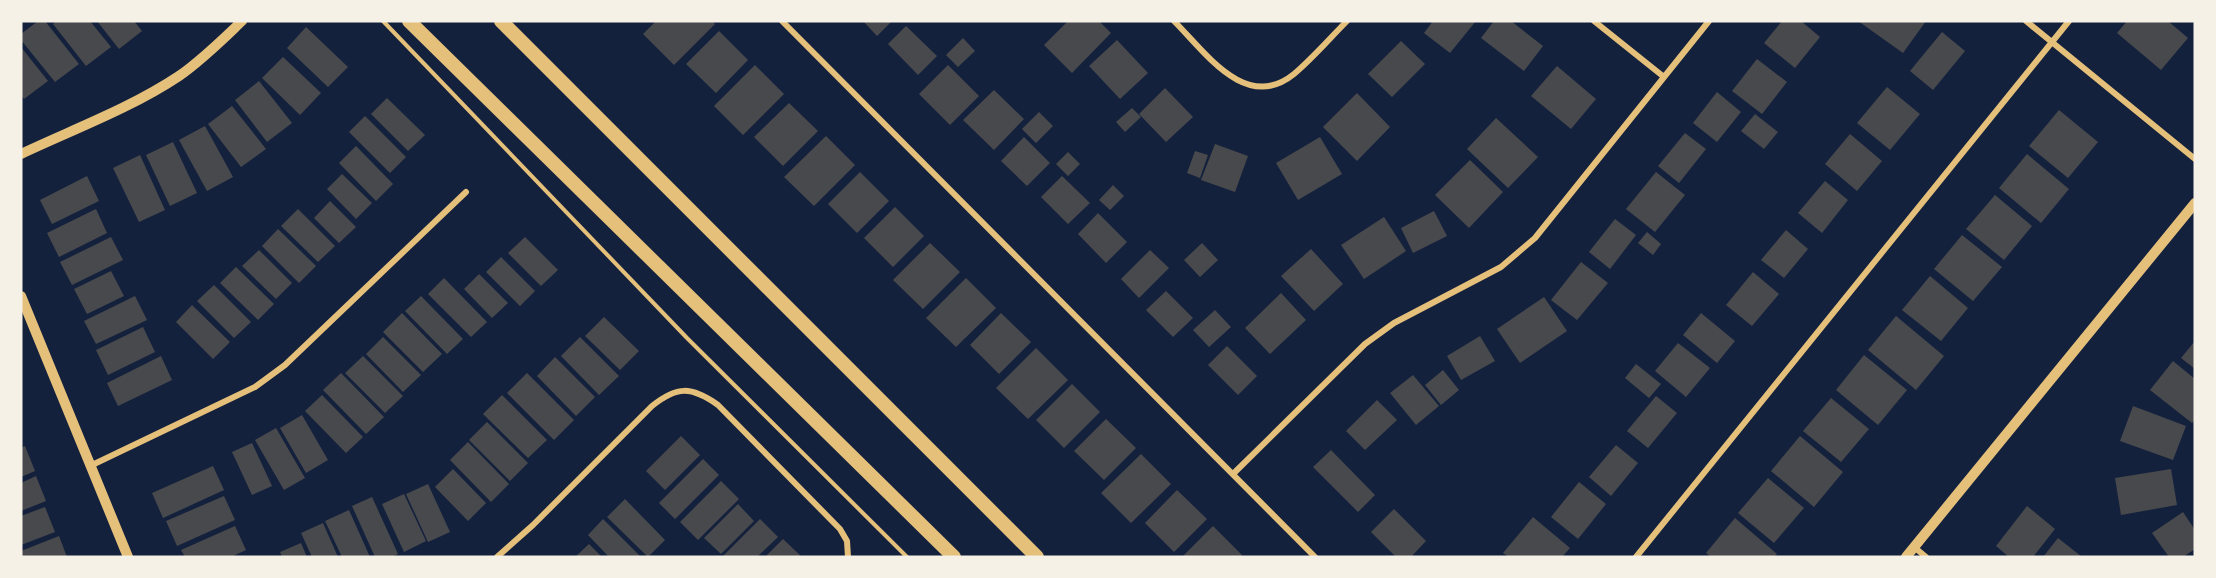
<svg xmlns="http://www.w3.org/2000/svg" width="2216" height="578" viewBox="0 0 2216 578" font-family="'Work Sans',sans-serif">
<rect width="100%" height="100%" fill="#14213d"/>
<path fill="#48494c" d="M38,21H45L79,64L55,82L21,40V34Z
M56,21H90L111,47L86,66L53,24Z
M97,21H134L142,31L119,49Z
M656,21H712L715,24L674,65L643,34Z
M863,21H892L877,36Z
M1068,21H1099L1111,33L1072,73L1044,45Z
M1433,21H1476L1450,53L1424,33Z
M1494,21H1511L1543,46L1524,71L1481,38Z
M1782,21H1801L1820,37L1795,68L1764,43Z
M1858,21H1926L1903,53Z
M2127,21H2168L2188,38L2161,70L2117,33Z
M906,26L937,56L918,75L888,44Z
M306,27L348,67L328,87L287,48Z
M719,31L748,60L716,93L686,64Z
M1942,32L1965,51L1933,90L1910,71Z
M963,38L975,51L958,67L946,55Z
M1117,40L1148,73L1120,99L1089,66Z
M1401,41L1425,64L1392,97L1368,74Z
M21,47L48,81L24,99L21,95Z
M283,57L321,93L300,115L262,78Z
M1757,59L1787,82L1762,114L1732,91Z
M755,65L784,94L743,135L714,106Z
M948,65L979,96L950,125L919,94Z
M1557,66L1596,99L1571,129L1531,96Z
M259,81L292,123L267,142L235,100Z
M1887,87L1920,114L1890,150L1857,123Z
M1165,88L1193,117L1166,142L1139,114Z
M994,90L1024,119L994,150L963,120Z
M1717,92L1741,112L1717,142L1693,123Z
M1357,93L1390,127L1357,161L1323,127Z
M387,98L425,135L408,151L371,114Z
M789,103L818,131L783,166L754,137Z
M232,106L266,149L241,167L208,124Z
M1132,108L1141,117L1125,132L1116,122Z
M2059,110L2098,142L2068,178L2029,146Z
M1039,112L1053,126L1036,143L1022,129Z
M1755,114L1778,132L1764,149L1741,131Z
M365,116L406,157L390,173L349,132Z
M1496,118L1538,157L1508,188L1467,149Z
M205,126L233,177L207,191L179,140Z
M1685,133L1706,149L1679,183L1658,166Z
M1850,134L1882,161L1857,191L1825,164Z
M826,136L855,165L814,206L784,177Z
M1024,137L1050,163L1027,186L1001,161Z
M1320,137L1342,174L1298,200L1276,163Z
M173,142L197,193L170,206L146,155Z
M1215,144L1248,156L1235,192L1201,180Z
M356,146L393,184L376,201L339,163Z
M1195,151L1208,155L1200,178L1187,173Z
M1068,152L1080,164L1068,176L1056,164Z
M2027,154L2069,189L2041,223L1999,188Z
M140,155L165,210L139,222L113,168Z
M1470,160L1503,192L1469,228L1435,195Z
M860,172L889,201L857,233L828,204Z
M1656,172L1685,195L1655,232L1626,209Z
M342,174L372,203L356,219L327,189Z
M87,176L99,201L52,224L40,200Z
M1062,176L1090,203L1068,224L1041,197Z
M1825,181L1848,200L1822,233L1798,213Z
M1113,185L1124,196L1110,210L1099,200Z
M1995,195L2032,226L2004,260L1966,229Z
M330,201L356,227L339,243L314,218Z
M895,207L924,236L893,267L864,238Z
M96,209L107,233L59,257L47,233Z
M298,209L335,246L318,262L281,226Z
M1434,211L1447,236L1413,253L1401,228Z
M1098,213L1127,242L1106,263L1078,234Z
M1384,217L1406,251L1364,279L1341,245Z
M1615,219L1636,235L1610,269L1589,252Z
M278,229L316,266L299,283L262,246Z
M1786,230L1808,249L1784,278L1761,260Z
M1647,232L1661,244L1653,255L1638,243Z
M1962,235L2002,267L1973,301L1934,269Z
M111,237L123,260L72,285L60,262Z
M525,237L558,270L541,286L508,253Z
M930,243L960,272L923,309L893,280Z
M1202,243L1218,260L1200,277L1184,260Z
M1311,249L1343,284L1314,311L1281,276Z
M259,250L292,283L276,299L242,266Z
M1150,250L1169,268L1139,298L1121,279Z
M501,257L535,291L520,306L486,272Z
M1581,262L1608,283L1577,320L1551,300Z
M236,267L274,304L258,320L220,283Z
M111,271L124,296L87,314L74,289Z
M1753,272L1779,294L1752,326L1726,305Z
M479,274L508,303L492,318L464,289Z
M1930,276L1968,308L1941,341L1902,310Z
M444,278L487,322L471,337L428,294Z
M966,278L996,308L956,347L926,318Z
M214,285L251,322L234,338L197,301Z
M1166,291L1193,318L1173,337L1146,310Z
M1281,293L1306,320L1270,354L1245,328Z
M135,296L147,320L96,344L84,321Z
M421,296L463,339L447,354L405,311Z
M1544,297L1567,331L1520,363L1497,329Z
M192,305L230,342L213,359L176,322Z
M1215,310L1231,327L1209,347L1193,330Z
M402,313L442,354L423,372L383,332Z
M1001,313L1031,342L999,374L970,345Z
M1701,313L1735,341L1717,363L1683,335Z
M1896,316L1944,356L1916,390L1868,350Z
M604,317L639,351L620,370L585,336Z
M143,327L155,352L108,375L96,350Z
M1480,336L1495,361L1461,380L1447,356Z
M383,337L421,375L403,392L366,354Z
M580,337L619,376L599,395L561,356Z
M2195,341V369L2181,358Z
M1678,343L1710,368L1686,397L1655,371Z
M1227,346L1257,376L1238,395L1208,365Z
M1036,348L1068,380L1028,419L996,388Z
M1864,355L1907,390L1878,425L1836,390Z
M161,356L172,380L118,406L107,383Z
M363,356L403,396L385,413L345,373Z
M555,357L595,397L576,416L537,376Z
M2173,361L2195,379V420L2192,423L2150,390Z
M1636,364L1661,384L1649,398L1625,378Z
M1443,370L1459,390L1441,405L1425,385Z
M341,373L384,417L366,434L323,390Z
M527,373L574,420L554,440L507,393Z
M1413,375L1439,406L1416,425L1390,393Z
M1072,384L1100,412L1064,448L1036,420Z
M322,395L363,437L346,453L305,411Z
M502,395L547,440L528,458L483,414Z
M1656,396L1677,413L1648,448L1627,431Z
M1831,398L1869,429L1841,462L1803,431Z
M1377,400L1397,420L1365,450L1346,431Z
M2133,406L2186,426L2173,460L2120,441Z
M302,415L328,460L306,473L280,428Z
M1106,419L1136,448L1104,480L1074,451Z
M487,422L528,463L510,481L469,440Z
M276,428L305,478L284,490L255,440Z
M681,436L700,455L665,490L646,471Z
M1800,436L1843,472L1814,507L1771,471Z
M468,442L509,484L491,502L450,460Z
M252,443L272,486L252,495L232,452Z
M1616,445L1638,463L1611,496L1589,477Z
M25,446L35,471L21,477V448Z
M1331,450L1375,495L1358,512L1313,467Z
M1141,454L1171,484L1131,523L1101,493Z
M703,459L719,475L675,519L659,503Z
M213,466L224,490L163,518L152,493Z
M453,469L486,503L468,521L435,487Z
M2171,469L2177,505L2121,515L2115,478Z
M36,476L46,501L21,511V483Z
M1768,478L1804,508L1774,543L1738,513Z
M721,481L739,499L698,540L680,522Z
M1579,482L1606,504L1578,539L1551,517Z
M428,484L450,532L428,542L406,494Z
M1177,490L1207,519L1174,552L1145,523Z
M404,494L426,541L404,552L382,504Z
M224,496L235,520L177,546L166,521Z
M372,497L398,554L391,557H375L352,506Z
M625,499L665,540L648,557L607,517Z
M738,504L754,521L721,554L704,538Z
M2027,506L2055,529L2033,557H2009L1996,546Z
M45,507L55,532L21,545V516Z
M1394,509L1426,541L1411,557H1396L1371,532Z
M349,510L370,557H342L325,521Z
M2183,512L2195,530V549L2183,557H2169L2152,533Z
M1533,517L1570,548L1562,557H1509L1503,553Z
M1735,518L1777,554L1774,557H1711L1706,553Z
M603,519L641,557H609L588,535Z
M760,519L778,537L757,557H722Z
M323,523L338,557H312L301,533Z
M235,526L246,550L231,557H185L181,550Z
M1213,526L1242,555L1240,557H1182Z
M59,536L67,557H21V551Z
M2058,538L2072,549L2082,557H2043Z
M783,539L802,557H765Z
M301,543L307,557H282L280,552Z
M589,544L602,557H575Z"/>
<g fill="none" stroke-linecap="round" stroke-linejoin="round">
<path stroke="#e5c07b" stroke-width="4" d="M383,21L687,338L907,557"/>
<path stroke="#e5c07b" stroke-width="6" d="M782,21L1315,557
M1174,21C1205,52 1246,113 1294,74C1313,58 1330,38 1347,21
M1594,21L1664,77
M2026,21L2195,159
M90,466L255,387L285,365L466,192
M1233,474L1365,344L1394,323L1501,267L1535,238L1709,21
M1914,547L1926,557
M497,557L533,525L652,406C677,386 691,386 718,405L840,529L847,541L848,557
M1636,557L2069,21"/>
<path stroke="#e5c07b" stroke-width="10" d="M21,154C74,129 131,108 179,76C202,60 222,40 242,21
M21,296L128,557
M1906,557L2195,203"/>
<path stroke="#e5c07b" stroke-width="14" d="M409,21L954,557
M501,21L1037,557"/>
</g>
<rect width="2216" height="578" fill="none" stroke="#f6f1e7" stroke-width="45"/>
</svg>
